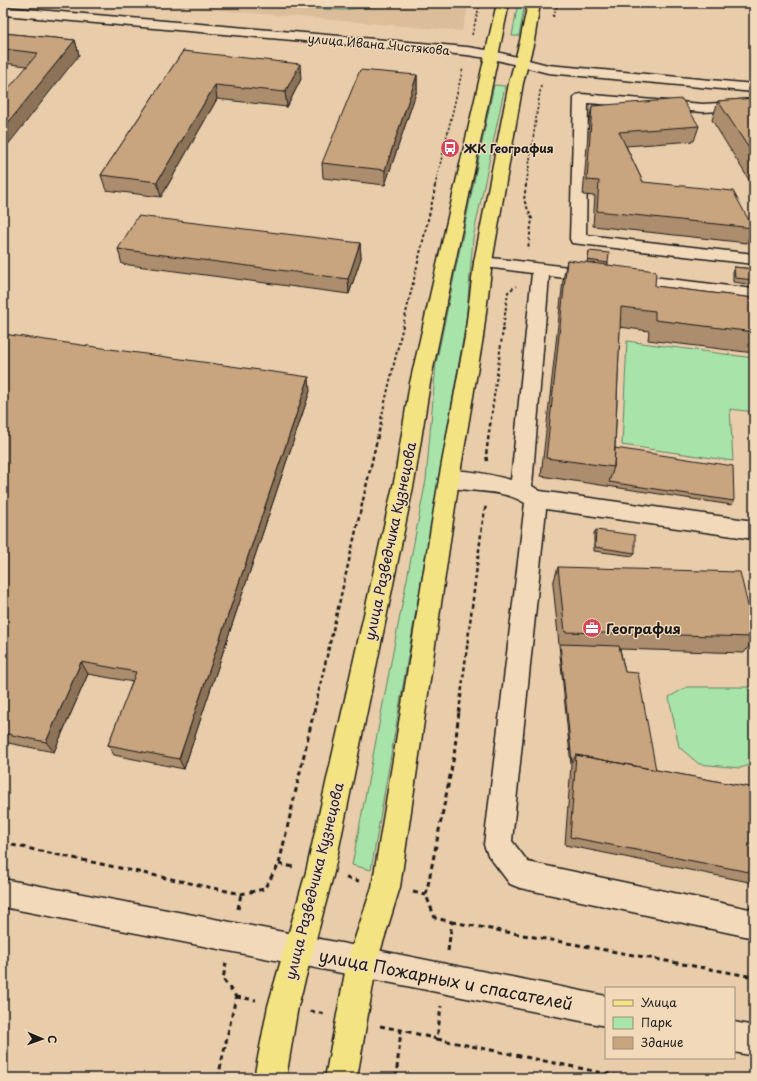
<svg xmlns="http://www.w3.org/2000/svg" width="757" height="1081" viewBox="0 0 757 1081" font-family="'Playpen Sans',sans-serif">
<rect width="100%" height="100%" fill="#e9ccaa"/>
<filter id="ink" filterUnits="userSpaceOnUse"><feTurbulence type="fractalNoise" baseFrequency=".025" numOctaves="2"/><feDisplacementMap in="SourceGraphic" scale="8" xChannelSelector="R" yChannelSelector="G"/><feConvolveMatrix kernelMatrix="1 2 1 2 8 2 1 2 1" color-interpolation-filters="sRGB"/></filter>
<g filter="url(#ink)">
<path fill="#dbbd9a" d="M134,3H469L462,31Z"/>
<path fill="#a8e4aa" stroke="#628063" d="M175,3H406L343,10Z
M518,3H525L519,36H512Z
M494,85L505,86L473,238L466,322L371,870L352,865L426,480L436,364Z
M627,341L754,358V412L730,409L733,461L622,445Z
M687,687H754V764L740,768L699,764L679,747L669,697Z"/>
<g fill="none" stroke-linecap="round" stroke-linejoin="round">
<g stroke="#1c1c1c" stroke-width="3">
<path id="minor" d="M3,7L467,47L493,51L548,65L754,84V92L548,73L493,59L467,55L3,15Z
M581,94L703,104L754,101V109L703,112L588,103L586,235L754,254V264L572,243L570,239L574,98L576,95Z
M483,257L754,289V301L549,276L532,486L540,491L754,521V539L546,509L512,841L528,862L754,910V938L520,888L510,884L488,855L484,845L525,503C499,487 469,494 442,485L439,479L442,473C460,467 492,475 511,480L532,273L477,266L474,262L477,258Z
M3,879L362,947L606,996V1026L362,977L3,907Z
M734,1022L754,1026V1056L734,1052Z"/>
</g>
<g stroke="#1c1c1c" stroke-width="3">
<path id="major" d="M497,3H509L430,383L415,477L334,872L298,1006L286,1078H254L268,1006L306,872L395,477L410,383Z
M528,3H540L534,41L523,83L492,262L483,337L459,479L400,887L377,962L357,1078H325L347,962L372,887L439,479L465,337L474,262L509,83L520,41Z"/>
</g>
<path stroke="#1c1c1c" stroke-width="1.5" stroke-dasharray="2.5 2" stroke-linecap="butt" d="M553,17L558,3
M472,35L480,3
M435,186L463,68
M526,186L541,85"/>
<path stroke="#1c1c1c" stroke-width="2" stroke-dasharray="3 2.5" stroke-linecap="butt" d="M526,185L524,200L532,219L528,249
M381,419L434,194L435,185
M491,419L508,292L516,286"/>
<path stroke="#1c1c1c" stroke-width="2.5" stroke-dasharray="4 3" stroke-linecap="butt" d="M487,461L486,455L491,418
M314,712L382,418
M459,712L482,526L486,505"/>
<path stroke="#1c1c1c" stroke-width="3" stroke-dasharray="5 4" stroke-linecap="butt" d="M3,843L241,894L264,889L279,864L314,711
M279,864L294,867
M346,878L359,881
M413,892L426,895
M238,909L241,894
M452,922L754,977
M448,951L452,922L435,918L426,895L454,756L459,711
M236,997L256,1000
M310,1011L325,1014
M380,1026L401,1030
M437,1039L628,1078
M218,1078L236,997L223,979L226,963
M396,1078L401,1030L437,1039L441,1006"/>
<use href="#minor" fill="#f2d9ba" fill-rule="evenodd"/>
<use href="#major" fill="#f4e382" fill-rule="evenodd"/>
</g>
<path fill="#ac8d6d" stroke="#1c1c1c" d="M3,33L75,40L79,55L27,66L3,63Z
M183,51L301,79L287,107L217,99L161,197L106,190L101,175Z
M417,75V90L385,185L323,178L322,163Z
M754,98V188L712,120L718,101Z
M592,106L699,126L694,141L626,146L643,182L753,228L747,243L593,226L595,196L583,195L589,121Z
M360,243L361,258L349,294L122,264L118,249Z
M589,251L608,263V265L655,286L754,298V353L648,340L649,331L620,327L615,448L734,501L732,505L541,476L563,280L567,260L587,263Z
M734,267L754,269V285L733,282V271Z
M3,334L310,391L184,769L114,755L108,745L133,682L88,674L54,752L3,742Z
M754,414V450L752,419Z
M596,530L635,553L633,556L594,551V533Z
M558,567L754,631V639L744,653L620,649L625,672L656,770L754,788V883L565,845L571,765L553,584Z"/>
<path fill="#8c7359" stroke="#1c1c1c" d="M75,40L79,55L3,151V129Z
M300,64L301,79L287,107L285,92Z
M417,75V90L385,185V170Z
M215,85L217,99L161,197L157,182Z
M360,243L361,258L349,294L348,279Z
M309,377L310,391L184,769L179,759Z
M81,662L88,674L54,752L46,742Z"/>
<path fill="#c8a47f" stroke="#1c1c1c" d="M3,33L75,40L3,129V95L38,53L3,49Z
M183,51L300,64L285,92L215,85L157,182L101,175Z
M360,70L417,75L385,170L322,163Z
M754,98V156L718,101Z
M682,99L699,126L619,132L643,182L733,191L753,228L597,211L599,181L587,180L592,106Z
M138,216L360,243L348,279L118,249Z
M589,251L609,253L608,263L588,260Z
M567,260L656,271L655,286L754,298V332L655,320V311L621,307L614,467L546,458Z
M734,267L754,269V280L735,278Z
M3,334L309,377L179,759L108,745L136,672L81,662L46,742L3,733Z
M615,448L733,466L734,501L609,482L614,467Z
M596,530L635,535V553L595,547Z
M558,567L740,572L754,631V637L565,632Z
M560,644L619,646L625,672L638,673L656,770L576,755L572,762Z
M576,755L754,788V873L570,837Z"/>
</g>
<defs>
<g id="bus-disc" transform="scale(1)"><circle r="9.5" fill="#d1495b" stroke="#f2d9ba"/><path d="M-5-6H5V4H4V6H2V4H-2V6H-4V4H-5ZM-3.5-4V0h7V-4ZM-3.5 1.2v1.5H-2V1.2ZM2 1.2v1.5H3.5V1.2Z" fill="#fff"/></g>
<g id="office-disc" transform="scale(1)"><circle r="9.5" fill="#d1495b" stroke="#f2d9ba"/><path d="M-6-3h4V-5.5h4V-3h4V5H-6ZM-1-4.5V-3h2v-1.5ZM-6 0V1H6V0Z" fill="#fff"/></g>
</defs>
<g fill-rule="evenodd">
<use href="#bus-disc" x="450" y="148"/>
<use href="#office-disc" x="592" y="628"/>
</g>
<g text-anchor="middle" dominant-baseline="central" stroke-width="3" stroke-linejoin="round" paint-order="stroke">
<g font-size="12" fill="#1c1c1c" stroke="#f2d9ba">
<text transform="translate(379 44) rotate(5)">улица Ивана Чистякова</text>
</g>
<g font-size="12" font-weight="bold" fill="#1c1c1c" stroke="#f2d9ba" text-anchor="start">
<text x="464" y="148">ЖК География</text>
</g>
<g font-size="14" fill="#1c1c1c" stroke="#f2d9ba">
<text transform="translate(390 541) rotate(-78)">улица Разведчика Кузнецова</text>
<text transform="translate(314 881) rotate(-76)">улица Разведчика Кузнецова</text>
</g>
<g font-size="14" font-weight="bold" fill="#1c1c1c" stroke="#f2d9ba" text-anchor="start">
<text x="606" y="628">География</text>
</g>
<g font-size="17" fill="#1c1c1c" stroke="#f2d9ba">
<text transform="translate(446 979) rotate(11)">улица Пожарных и спасателей</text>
</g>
</g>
<rect width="757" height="1081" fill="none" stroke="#f2d9ba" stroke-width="16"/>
<rect x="8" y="8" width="741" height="1065" fill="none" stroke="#1c1c1c" stroke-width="1.5" filter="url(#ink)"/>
<rect x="605" y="987" width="130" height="72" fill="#f2d9ba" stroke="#9c8d7b"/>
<rect x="613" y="1000" width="20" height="6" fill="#f4e382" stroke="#9c8d7b"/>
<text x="641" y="1007" font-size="12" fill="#1c1c1c">Улица</text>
<rect x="613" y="1017" width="20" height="12" fill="#a8e4aa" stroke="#9c8d7b"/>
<text x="641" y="1027" font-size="12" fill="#1c1c1c">Парк</text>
<rect x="613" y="1037" width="20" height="12" fill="#c8a47f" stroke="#9c8d7b"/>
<text x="641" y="1047" font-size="12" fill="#1c1c1c">Здание</text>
<g transform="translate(42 1039) rotate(92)" stroke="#f2d9ba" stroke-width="3" paint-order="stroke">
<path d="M0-3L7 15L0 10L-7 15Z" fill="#1c1c1c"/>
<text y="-6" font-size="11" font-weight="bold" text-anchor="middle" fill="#1c1c1c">С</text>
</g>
</svg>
